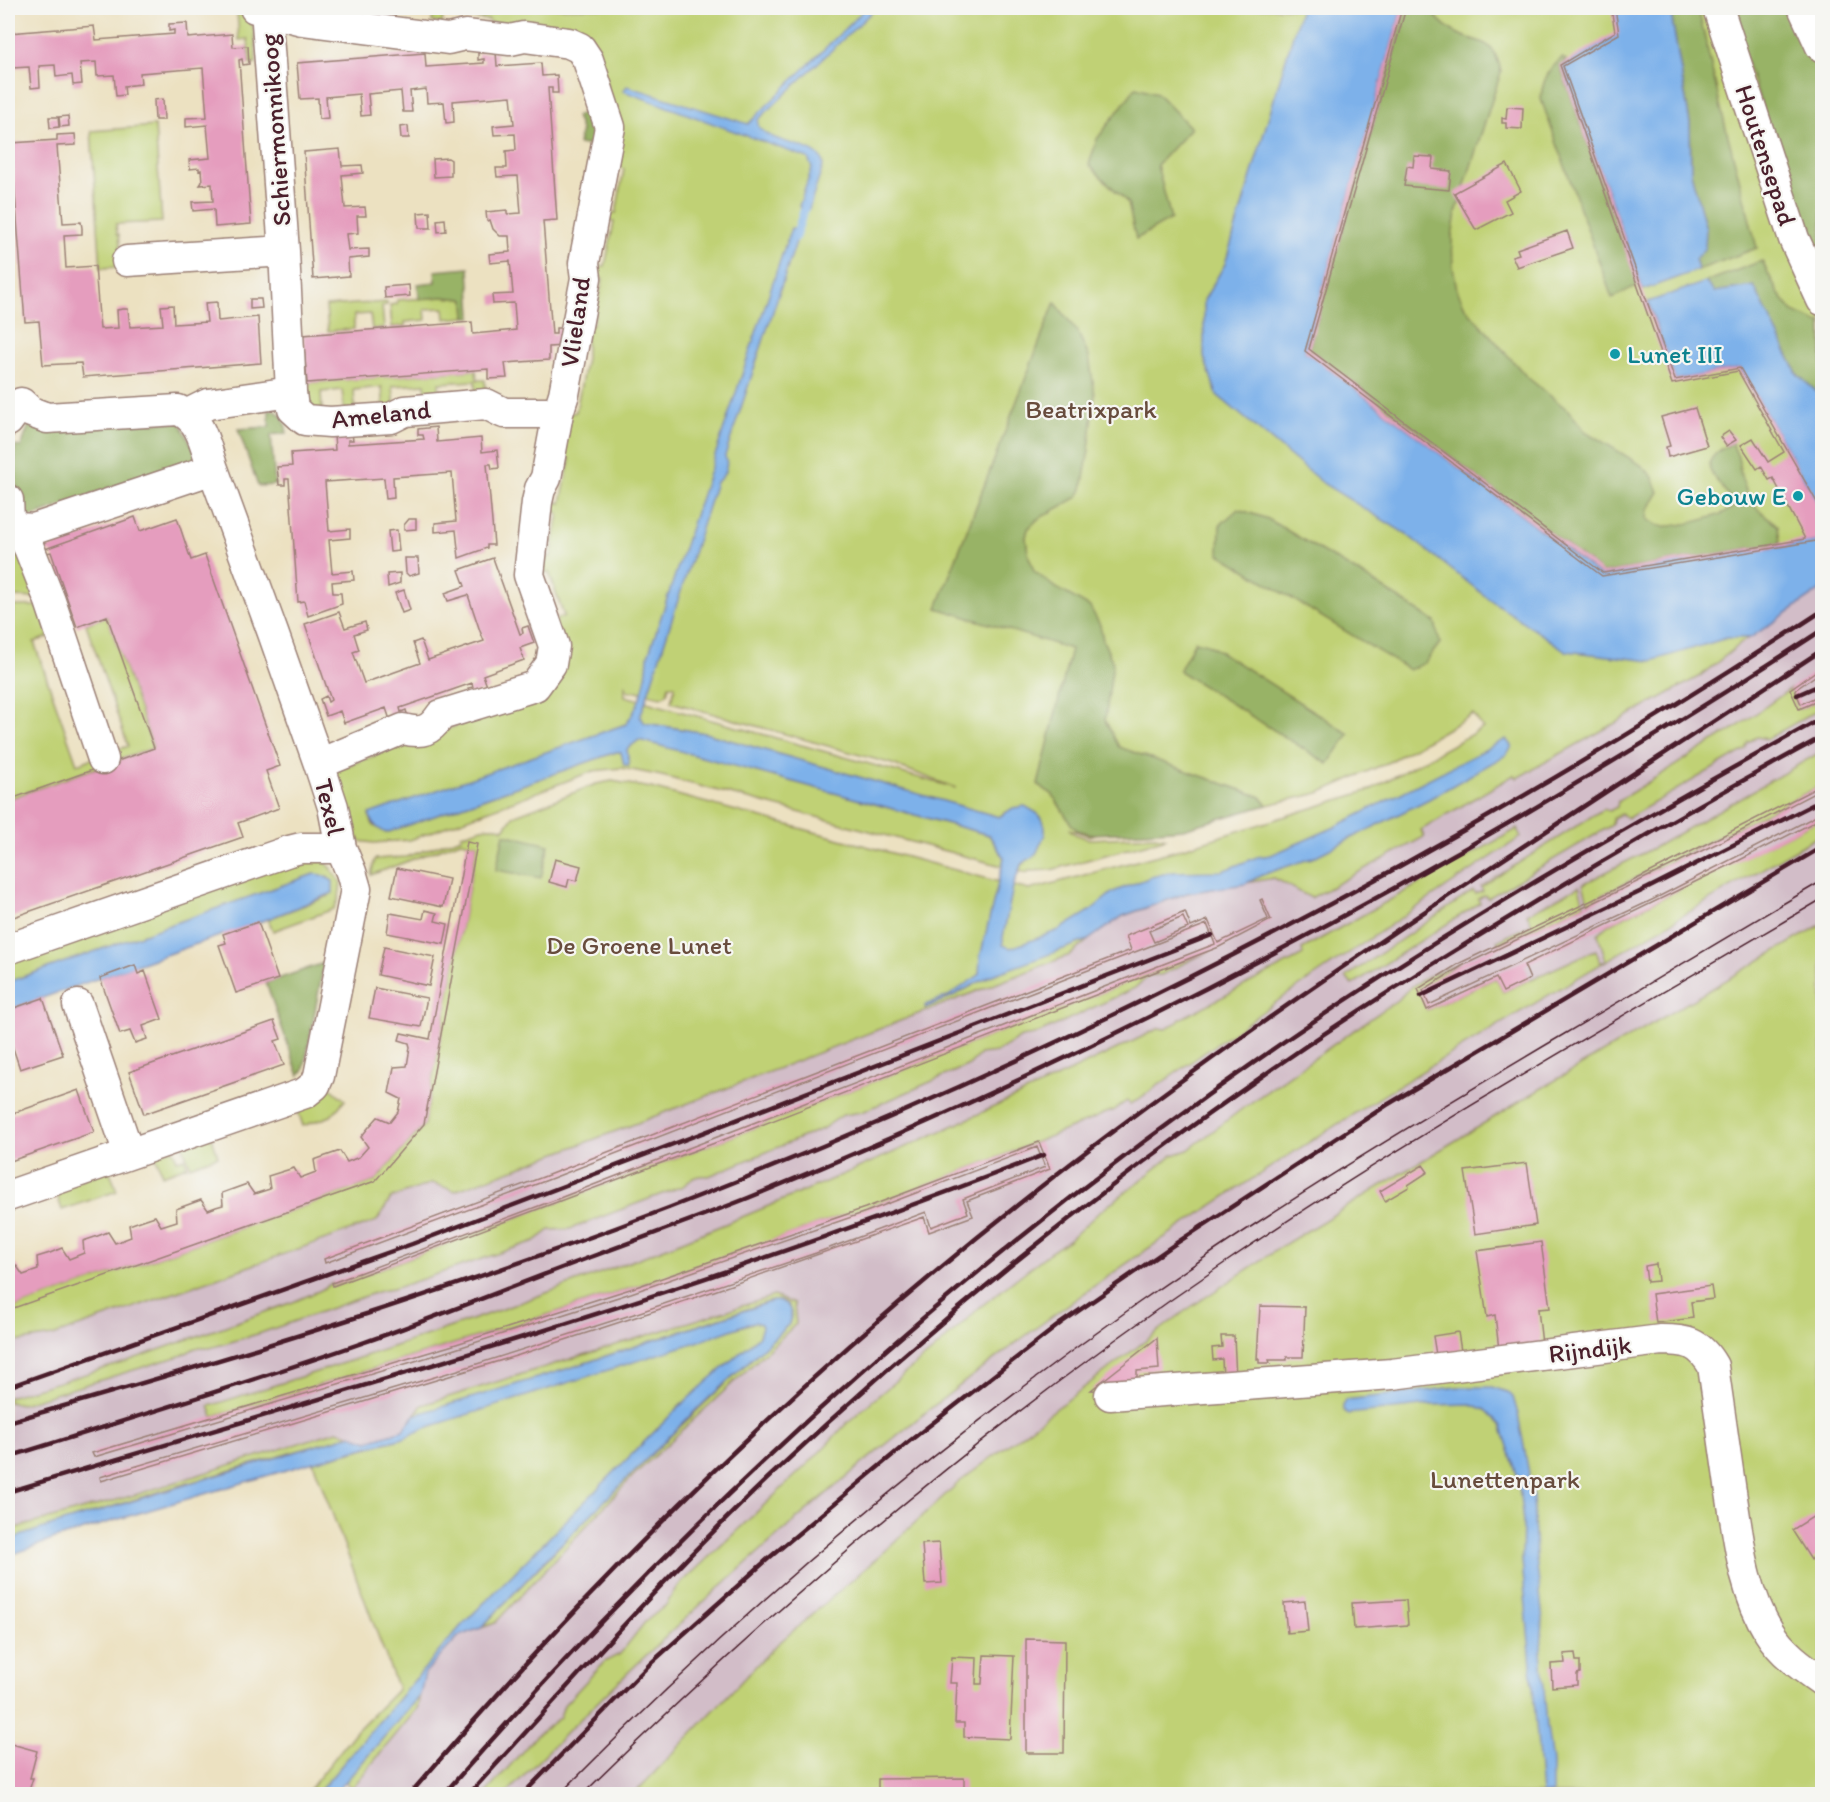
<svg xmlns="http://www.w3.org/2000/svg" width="1830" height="1802" viewBox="0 0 1830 1802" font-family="Itim,sans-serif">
<rect width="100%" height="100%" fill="#f6f6f2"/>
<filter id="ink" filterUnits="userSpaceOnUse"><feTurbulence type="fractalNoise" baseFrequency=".0167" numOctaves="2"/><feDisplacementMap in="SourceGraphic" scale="12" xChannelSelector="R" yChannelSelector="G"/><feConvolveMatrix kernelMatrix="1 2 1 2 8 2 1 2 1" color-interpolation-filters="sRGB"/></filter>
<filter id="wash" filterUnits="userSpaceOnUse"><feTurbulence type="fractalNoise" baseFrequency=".008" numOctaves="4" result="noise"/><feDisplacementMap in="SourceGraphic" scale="24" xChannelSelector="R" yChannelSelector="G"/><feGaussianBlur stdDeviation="1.35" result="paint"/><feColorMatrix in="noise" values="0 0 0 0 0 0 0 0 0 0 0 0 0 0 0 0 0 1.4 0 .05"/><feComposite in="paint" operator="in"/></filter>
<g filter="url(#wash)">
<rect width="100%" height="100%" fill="#ece1c1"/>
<path fill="#d2bdc8" d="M1822,589V924L1537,1091L1287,1243L1185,1311L958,1483L868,1566L772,1649L634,1794H348L350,1791L344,1784L345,1782L351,1788L417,1709L425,1673L459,1636L495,1623L633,1476L796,1324L794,1303L423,1405L403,1430L368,1441L337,1431L135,1495L8,1530V1323L1097,933L1123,916L1177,896L1274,878L1311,897L1424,837L1421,830L1650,695L1684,681Z"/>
<path fill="#c0d174" stroke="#857850" stroke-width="1.5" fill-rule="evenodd" d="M379,8H1782L1822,102V579L1700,676L1517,778L1514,775L1421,830L1424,837L1311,898L1274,878L1187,893L1123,916L1097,933L1070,955L627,1127L455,1191L432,1183L391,1198L377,1221L53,1336L8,1343V1310L375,1181L424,1125L477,844L461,841L371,875L375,859L406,857L462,837L461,835C475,830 491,823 504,829L513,816L596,784L612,781L651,788L1029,890L1177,850L1370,790L1483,728L1473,714L1391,761L1319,793L1267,805L1261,797L1230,786L1090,836L1069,829L1075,834L1089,839L1155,836L1167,838L1051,870L1029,871L1026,873L1019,871L1021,865L1025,863L1005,812L999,817L705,733L645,723L626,724L369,815L373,825L386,833L616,752H621L629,765L627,749L639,740L989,835L1004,858L1002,866L662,776L622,768L593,771L410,840L374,843L358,841L335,770L547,693L556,619L564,616L549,572L543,573L542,556L551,557L559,513L543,509L546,500L561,503L570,459L561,457L568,414L576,412L586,358V323L593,324L603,279L594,276L596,265L605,266L614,222L598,219L600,210L616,213L624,169L615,166L606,83L589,34L490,23L489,20L443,15L442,24L432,22L433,14L388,9L386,25L377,23ZM625,684L628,692L637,691L661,697L667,694L669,685L675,686L671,702L892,764L956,788L625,696Z
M237,11C259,17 255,45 256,63L250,64L248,39L239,40Z
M155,126L162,222L116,224L117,234H119L122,267L101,268L91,131Z
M443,297L463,299L465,302L466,317L445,319L444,308L425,309L426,320L405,322V326L392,327L390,305L397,304V300Z
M387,302V305L382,306L384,328L372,329L370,314L354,315V329L328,331L326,306Z
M305,359L307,383L476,370L477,380H485L486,398L476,399L475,381L439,383L440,402L427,403L425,384L393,386L395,410L384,411L382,387L354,390L355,409H344L342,390L321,392L322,411C300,408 304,377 303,360Z
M18,548L37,598L11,597L12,551Z
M14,606H39L49,637L34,642L77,764L128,746L86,624L107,616L153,748L8,799V636Z
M1790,689L1799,709L1822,699V708L1767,739L1757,737L1748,742L1745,750L1628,818L1621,814L1613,818L1612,825L1488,898L1485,895L1478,899L1480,903L1352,985L1346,977L1473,891L1476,894L1483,891L1481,887L1603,809L1609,811L1617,807L1618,801L1740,725Z
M1822,751V785L1588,902L1583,884L1657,846Z
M1822,818V834C1556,990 1286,1145 1036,1328C846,1468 670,1625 506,1794H485L536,1736L560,1717L564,1705L604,1662L620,1654L645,1622L666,1605L676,1588L812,1460L848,1422L900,1377L933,1351L980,1307L1049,1253L1069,1240L1097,1214L1173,1155L1188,1150L1196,1144L1243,1108L1400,998C1414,980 1439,972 1460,963L1418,989L1427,1010L1496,978L1503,992L1593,951L1596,950L1600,962L1606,961L1598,934L1608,925Z
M1517,829L1521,837L1282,998L1136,1101L1130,1104L1127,1101L1114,1110C821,1234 517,1326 213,1417L209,1406C321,1371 432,1335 541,1295C753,1218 958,1127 1160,1028L1164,1029L1178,1022L1180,1019L1303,955L1302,949Z
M292,859L324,860L341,882L339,898L334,909L273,931L268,919L329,896L328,877L314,874L8,982V959Z
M1579,886L1584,904L1499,944L1497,941L1532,924L1527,914Z
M1822,924V1794H634L772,1649L868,1566L958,1483L1185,1311L1287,1243L1537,1091Z
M1211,950L1161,975C1149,973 1143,980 1135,988L1035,1035L1021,1037L997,1052L980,1054L969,1065L862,1112L843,1115L822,1129L709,1176C693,1175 694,1178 683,1186L570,1229L550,1230L535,1241L393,1289L380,1291L261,1333L210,1348H195L183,1355L22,1404L8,1402V1397L119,1364L293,1302L321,1290L332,1283L334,1286L728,1138Z
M326,1084L345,1100L331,1116L303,1126L296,1105Z
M211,1134L218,1156L190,1166L182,1144Z
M173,1148L177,1160L185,1158L187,1166L162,1175L155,1154Z
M109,1169L117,1191L62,1210L55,1189Z
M774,1296L794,1304L796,1324L633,1476L495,1623L481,1628C578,1525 679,1426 783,1330L789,1324V1306C781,1298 772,1301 762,1304L570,1368L415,1415L422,1405Z
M755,1322L761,1324L762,1327L759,1336L682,1404L461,1626L317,1794H306L357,1730L398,1689L313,1462L404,1438L425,1428Z
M337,1431L351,1435L164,1490L8,1540V1530L135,1495Z
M420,1695L417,1709L352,1788L345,1782Z"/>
<path fill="#98b366" stroke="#716948" stroke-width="1.5" d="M1406,8H1429C1435,16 1444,26 1453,31C1476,46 1493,33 1501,72L1456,213L1452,238L1453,267L1457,290L1465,307L1527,377L1569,411L1585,431L1641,465L1652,476L1659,492L1648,510L1647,519C1651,522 1655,525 1660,526C1674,528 1724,517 1734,506C1724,479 1685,467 1732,443L1738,457L1741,476L1750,502L1778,526L1780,543L1603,573L1309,349Z
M1670,8H1698L1721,109L1757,248L1698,270L1695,259L1706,229L1691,173L1690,123Z
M1728,8H1791L1822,78V281Z
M1562,58L1566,60L1560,66L1638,285L1612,298L1541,99C1542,81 1548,70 1562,58Z
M1136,87L1157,93L1191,128L1157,165L1171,219L1136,239L1128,203L1089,165L1097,139Z
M592,110L599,129L596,147L578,144L581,130L576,116Z
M1762,261L1778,293L1793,312L1822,324V400L1819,394L1798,375L1754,286L1714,292L1705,282Z
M469,268L472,317H466L465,302L463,299L443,297L419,299L418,284L436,282L435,271Z
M1055,302L1078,333L1089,357L1095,395L1089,450L1082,489L1078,497L1038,519L1028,529L1026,537L1028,554L1034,571L1053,586L1090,607L1100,625L1103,640L1113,663L1105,720L1119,747L1261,797L1267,805L1183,829L1144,832L1090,834L1077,830L1071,824L1052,794L1038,785L1071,649L937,608Z
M269,409C283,412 285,420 287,433L271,435L275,485L258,486L238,429L269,427Z
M180,422L200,462L136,485L134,479L29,518C13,504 16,466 15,446L21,447L29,425Z
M1238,509L1268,519L1372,581L1435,622L1440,643L1425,663L1409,670L1219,554L1220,525Z
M1195,641L1208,644L1349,734L1328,764L1179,671Z
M504,834L549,845L541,878L496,870Z
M324,963L304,1069L299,1076L266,983Z"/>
<path fill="#7db1ea" stroke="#64688a" stroke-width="1.5" d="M866,8H876L758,120V126C773,145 806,141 822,159L823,166L809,209L802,210L799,206L812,168L808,158L623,91L627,86L748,124Z
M1301,8H1402L1305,351L1601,576L1822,540V589L1750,638H1727L1651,661L1566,651L1489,599L1406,534L1324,484L1217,395L1204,357V300L1225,264Z
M1615,8H1670L1690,123L1691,173L1706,229L1705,248L1695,259L1698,270L1643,290L1563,66L1618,34Z
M791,228L800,230L725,456C729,465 725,477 716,482L645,703L640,717L645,723L705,733L999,817L1013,808L1025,806L1037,813L1043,820L1045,827V834L1036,854L1021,865L1013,887L1003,937V945L1011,948L1059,930L1090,911L1113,892L1151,877L1172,872L1222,871L1257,857L1271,855L1335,827L1506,739L1512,747L1506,755L1429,799L1312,858L1262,875L1245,884L1187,893L1123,916L1088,940L990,976L951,997L925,1008V1005L948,996L979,975L980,957L1004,858L989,835L639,740L627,749L629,765H624L621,752H616L386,833C376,828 373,824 369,814L626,724C641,703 647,682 648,656Z
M1705,282L1714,292L1754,286L1798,375L1819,394L1822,400V511L1740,368L1675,380L1648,302Z
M314,874L322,875L333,881V893L268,919L8,1010V982Z
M773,1301C789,1300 794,1311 789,1324L694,1412L550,1555L481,1628L459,1636L425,1673L420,1695L335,1794H317L461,1626L682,1404L759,1336L762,1327L761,1324L755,1322L750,1323L703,1340L425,1428L404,1438L348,1452L129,1516L55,1539L8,1556V1540L50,1526L351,1435L368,1441L403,1430L415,1415L570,1368Z
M1457,1387H1492L1507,1392L1513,1397L1518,1414L1533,1495L1536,1557L1543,1620L1541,1650L1547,1726L1552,1763V1794H1542L1522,1561L1523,1522L1518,1478L1501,1425L1486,1410L1471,1404L1430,1405L1348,1414L1343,1410V1405L1345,1400Z"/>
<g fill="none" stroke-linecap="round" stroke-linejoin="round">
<path stroke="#7db1ea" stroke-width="8" d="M795,238L807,201"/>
</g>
<g id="blocks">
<path fill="#e59dbe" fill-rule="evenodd" d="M1402,8H1406L1309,349L1603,573L1805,539L1773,478L1769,480L1761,466L1757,469L1741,445L1753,438L1768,462L1784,452L1738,371L1672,384L1560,65L1615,32L1611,8H1615L1619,34L1563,66L1675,380L1740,368L1822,511V540L1602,576L1305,351Z
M187,23L188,38L232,34L233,47L248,46L249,64L243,65L242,59L239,60L251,224L215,227L214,209L193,211L192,202L213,201L212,184L200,185L202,182L201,170L199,171V168L190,169L189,160L210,158L207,125L186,127V118L207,117L203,68L140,73L141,84L124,86L125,95L116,96L114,75L97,76L96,62L80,63L82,84L73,85L72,75L56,77L55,65L39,66L40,87L31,88L29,67L12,68L9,33L94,26L96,40L174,34V30L169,31V24Z
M496,52L497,66L541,63L542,76L557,75L558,93H552V88H548L557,220L543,221L552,334H556V328H562L563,346L549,347V360L505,363L507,378L488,379V369L307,383L303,335L472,322L473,334L516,330L514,303L493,304L492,295L513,294L510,261L490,263L489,254L510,252L509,236H500L493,229L490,220L487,221L486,212L507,210V214L521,213L518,176L497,177L496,168H507L506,151L516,150L515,134L494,135L493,126L514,124L511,96L453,101L454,122L446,123L444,102L427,103L426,89L410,91L412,112H403L401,91L368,94L370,115L361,116L359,94L326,97L328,118L319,119L318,98L300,99L297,63L425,53L426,67L484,63V59L478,60V53Z
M163,99L164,120H155L154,100Z
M1507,107L1523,108L1522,129L1506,128V123H1502V118L1506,119Z
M68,116L69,126L60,127L59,117Z
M49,117H58L59,127L50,128Z
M408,126L409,138H401L400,127Z
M75,134L76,145L57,146L63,223L81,222L82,228V234L64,235L66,268L95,266L100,329L118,328L117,310L123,309H128L130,327L163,325L161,306L173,305L174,324L207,322L205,303L217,302L218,321L258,317L261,363L83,377L81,363L43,365L39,321L25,322L11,143L57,140V135Z
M340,149L342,166L362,165L363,173L342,175L345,208L365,207L366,216H357L358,233L346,234L348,250L369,249V257L348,259L349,276L313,279L304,152Z
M1414,156L1433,157L1432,169L1451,171L1449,190L1404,186L1407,166L1413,167Z
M448,158L451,160V176L434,177L433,159Z
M1507,164L1521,191L1505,200L1511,212L1476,230L1454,193Z
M430,212L431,228H419L418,213Z
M445,219L446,231L438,232L437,220Z
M1567,231L1573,248L1517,267L1512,256L1519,254L1517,249Z
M409,285L410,296L385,298L384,287Z
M250,299H261L262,308L250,309Z
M1695,408L1707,446L1668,457L1666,447L1670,446L1661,417Z
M436,427L437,442L481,438L482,452L497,450L499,468L492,469L491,464H487L494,545H487V548L459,558L456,530L435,532V523L456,521L452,473L393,477L394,498L386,499L384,478L325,482L329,531L350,529V538L329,540L332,573L353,571L354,580L332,582L333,593H341L342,604L308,616L304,601L298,602L289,479H285V485H279L277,467L292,466L291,453L335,450L334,435L352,434L353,440H348V444L365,443L424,439L423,435H418V429Z
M1729,431L1736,440L1726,446L1720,437Z
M135,517L140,531L177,518L191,560L205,555L280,766L266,771L279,808L238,823L243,837L8,919V800L154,748L107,616L77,627L51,552L46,553L45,549Z
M409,519H416V529L404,530V525Z
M397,530L399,551L390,552L388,531Z
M405,558H418L419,573L409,576L406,573Z
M493,558L520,634L523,633L522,628L528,626L534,643L520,648L524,660L483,675L488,689L470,695L468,688L473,687L472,683L435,696L400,708L401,712L406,710L408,717L391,723L386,708L344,723L340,711L326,716L320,699L326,696L328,702L331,700L305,624L339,612L345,628L365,622L367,630L354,634L359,650L353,652L364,683L420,663L413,643L421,640L428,660L463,648L484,641L480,631L468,595L448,601L445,593L465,586L459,570Z
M400,573V583L388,587L387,574Z
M404,590L410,610L402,613L395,593Z
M1822,667V671L1795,690L1801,704L1822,694V699L1799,709L1790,689Z
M1822,785V789L1720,842L1462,966L1423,990L1429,1005L1654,899L1822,813V818L1732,864L1524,965L1530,979L1503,992L1496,978L1427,1010L1418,989L1460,963L1643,876Z
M467,842L477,844L424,1124L375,1181L8,1310V1268L16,1265L23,1275L38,1270L37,1257L50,1253L62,1248L69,1259L84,1253L83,1241L95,1237L108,1232L115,1243L131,1237L129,1225L143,1220L155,1216L161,1226L177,1221L176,1209L201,1200L208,1210L216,1207L223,1205L222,1193L247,1184L254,1194L270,1189L268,1176L294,1168L300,1178L316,1172L314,1160L340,1151L347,1162L359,1157L368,1147L361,1137L369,1127L378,1117L390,1122L398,1112L401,1099L389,1093L394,1067L407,1066L410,1047L409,1043L399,1040L401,1033L430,1039Z
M555,859L581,866L577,881L569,879L567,887L549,882Z
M397,868L449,879L443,907L391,896Z
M1262,899L1271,920L1219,947L728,1138L333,1286L332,1283L552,1201L1215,944L1207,924L545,1181L325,1263L324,1259L543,1177L1131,950L1126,936L1185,912L1191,927L1208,920L1218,943L1268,919L1260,900ZM1183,917L1188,928L1154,942L1149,931Z
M425,910L437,913L435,921L448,924L444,944L387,933L390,913L423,919Z
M258,922L278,979L236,993L219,945L226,943L223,934Z
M384,947L435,957L429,986L378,975Z
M135,965L138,974L145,971L162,1019L143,1026L147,1039L135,1043L130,1031L120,1034L100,978Z
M375,988L427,998L421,1027L369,1018Z
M43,998L63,1055L20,1069L8,1033V1019L10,1018L8,1010Z
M274,1021L281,1039L275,1041L284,1065L144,1114L129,1072Z
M79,1090L94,1132L8,1162V1115Z
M1039,1142L1050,1169L967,1201L973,1216L929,1232L924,1217L697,1297L519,1355L101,1481L100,1477L458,1370L637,1313L816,1253L926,1212L931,1227L968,1213L963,1199L1045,1167L1037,1147L866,1212L631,1293L452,1350L94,1457L92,1453L450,1346L630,1289L865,1208Z
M1527,1163L1536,1225L1475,1234L1465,1171Z
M1423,1165L1428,1172L1408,1185L1409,1187L1385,1201L1380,1191Z
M1541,1242L1550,1308L1538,1309L1542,1344L1499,1350L1495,1315L1487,1317L1477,1251Z
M1656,1264L1658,1281L1647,1282L1645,1266Z
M1711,1286L1713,1299L1691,1302L1693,1318L1656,1323L1652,1294Z
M1260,1306L1305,1307L1303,1357H1287V1360H1269L1270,1363H1259V1359H1257Z
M1458,1332L1461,1351L1436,1355L1433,1336Z
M1221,1336H1234L1236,1378L1223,1379L1222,1359L1213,1360L1212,1348L1222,1347Z
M1157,1338L1159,1369L1137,1371V1379L1119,1391L1091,1390Z
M1822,1511V1552L1811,1560L1792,1530Z
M939,1543L942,1583L925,1584L922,1544Z
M1406,1600L1408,1625L1354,1629L1352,1603Z
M1305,1601L1308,1631L1287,1633L1284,1603Z
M1026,1639L1065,1640L1064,1753H1026Z
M1575,1653L1576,1661H1580V1673L1577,1674V1685L1552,1687L1551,1664L1565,1663L1564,1654Z
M984,1655L1014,1656L1010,1739L964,1737V1723H955L957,1683H950L952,1657L977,1658L976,1684H982Z
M8,1743L37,1751L30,1778H33L28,1794H8Z
M964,1778V1794H878V1779Z"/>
</g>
</g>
<g filter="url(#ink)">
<use href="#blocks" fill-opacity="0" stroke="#9b8076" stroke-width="1.5"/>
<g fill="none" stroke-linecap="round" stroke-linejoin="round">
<g stroke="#9b8076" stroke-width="33">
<path id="street" d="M255,8L302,20L448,39L465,35L510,40L524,37L569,43L580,48L588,60L610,127L584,263L586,278L564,394L558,413L546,478L540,489L537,502L529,575L554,646L551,664L535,686L441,715C430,731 422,734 403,729L319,764
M1718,8L1794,239L1822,300
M266,9L284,251L291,392
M127,261L284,251
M188,414L208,404L291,392L293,409L305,420L330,422L391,418L405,411L486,404L504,413H558
M8,421L21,403L31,412L47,418L178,410C202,419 205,446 213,469L34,529L18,528L9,519L8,500
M18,528L29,548L50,601L103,759
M8,949L289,851L301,848H341
M78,1005L129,1154
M8,1196L305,1093L315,1085L319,1076L356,889L351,872L341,848L333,807L319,764L273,633L213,469
M1110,1395L1392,1374L1661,1340C1687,1340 1699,1342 1713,1366C1719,1408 1725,1450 1731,1492C1739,1540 1743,1590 1769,1632C1782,1653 1802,1667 1822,1681"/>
</g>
<g stroke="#9b8076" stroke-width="36">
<path id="primary" d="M1805,8L1822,45"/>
</g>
<use href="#street" stroke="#fff" stroke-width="30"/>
<use href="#primary" stroke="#fff" stroke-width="33"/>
<path stroke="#4a1f2b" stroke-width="1.5" d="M560,1794C736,1615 929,1451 1134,1306C1273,1208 1419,1120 1566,1033C1651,983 1736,931 1822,881
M583,1794C781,1599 993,1420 1223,1264C1416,1132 1621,1018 1822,899"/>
<path stroke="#4a1f2b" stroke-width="4.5" d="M1797,695L1822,684
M1421,996L1648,888L1822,800
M8,1387L412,1244L723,1125L1212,935
M8,1422C249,1353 489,1280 722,1187C1108,1034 1475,839 1822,611
M8,1457C126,1420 245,1384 362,1343C438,1317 512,1286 588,1258C641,1238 695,1219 748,1198C1124,1046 1483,851 1822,630
M8,1492C196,1435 386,1381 574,1321C733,1271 889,1215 1044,1155
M410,1794C596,1576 803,1374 1029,1196C1281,997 1555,827 1822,650
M444,1794C693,1507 977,1251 1292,1036C1462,920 1642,818 1822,718
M469,1794C567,1688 662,1579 767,1479C929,1326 1103,1185 1287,1059C1368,1003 1452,952 1536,901C1630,844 1726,789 1822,737
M523,1794L650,1664L769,1558L907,1443L1061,1323L1175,1244L1387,1105L1822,847"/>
</g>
</g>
<g fill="#0f9aa8" stroke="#f6f6f2" stroke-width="2">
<circle cx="1615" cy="354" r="6"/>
<circle cx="1798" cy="496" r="6"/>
</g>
<g text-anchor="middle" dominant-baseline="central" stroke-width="4.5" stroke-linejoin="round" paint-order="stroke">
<g font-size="26" fill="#4a1f2b" stroke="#f6f6f2">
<text transform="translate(275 130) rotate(-94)">Schiermonnikoog</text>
<text transform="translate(1766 155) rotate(72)">Houtensepad</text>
<text transform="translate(575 322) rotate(-82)">Vlieland</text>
<text transform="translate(381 414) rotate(-6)">Ameland</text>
<text transform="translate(330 807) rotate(76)">Texel</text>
<text transform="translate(1590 1349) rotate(-7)">Rijndijk</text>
</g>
<g font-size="26" fill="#0d838f" stroke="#f6f6f2" text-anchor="start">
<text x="1627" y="354">Lunet III</text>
<text x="1786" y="496" text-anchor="end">Gebouw E</text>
</g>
<g font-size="26" fill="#684c3d" stroke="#f6f6f2">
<text x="1091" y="409">Beatrixpark</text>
<text x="639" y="945">De Groene Lunet</text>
<text x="1505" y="1479">Lunettenpark</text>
</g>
</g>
<rect width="1830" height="1802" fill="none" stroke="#f6f6f2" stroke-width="30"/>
</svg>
